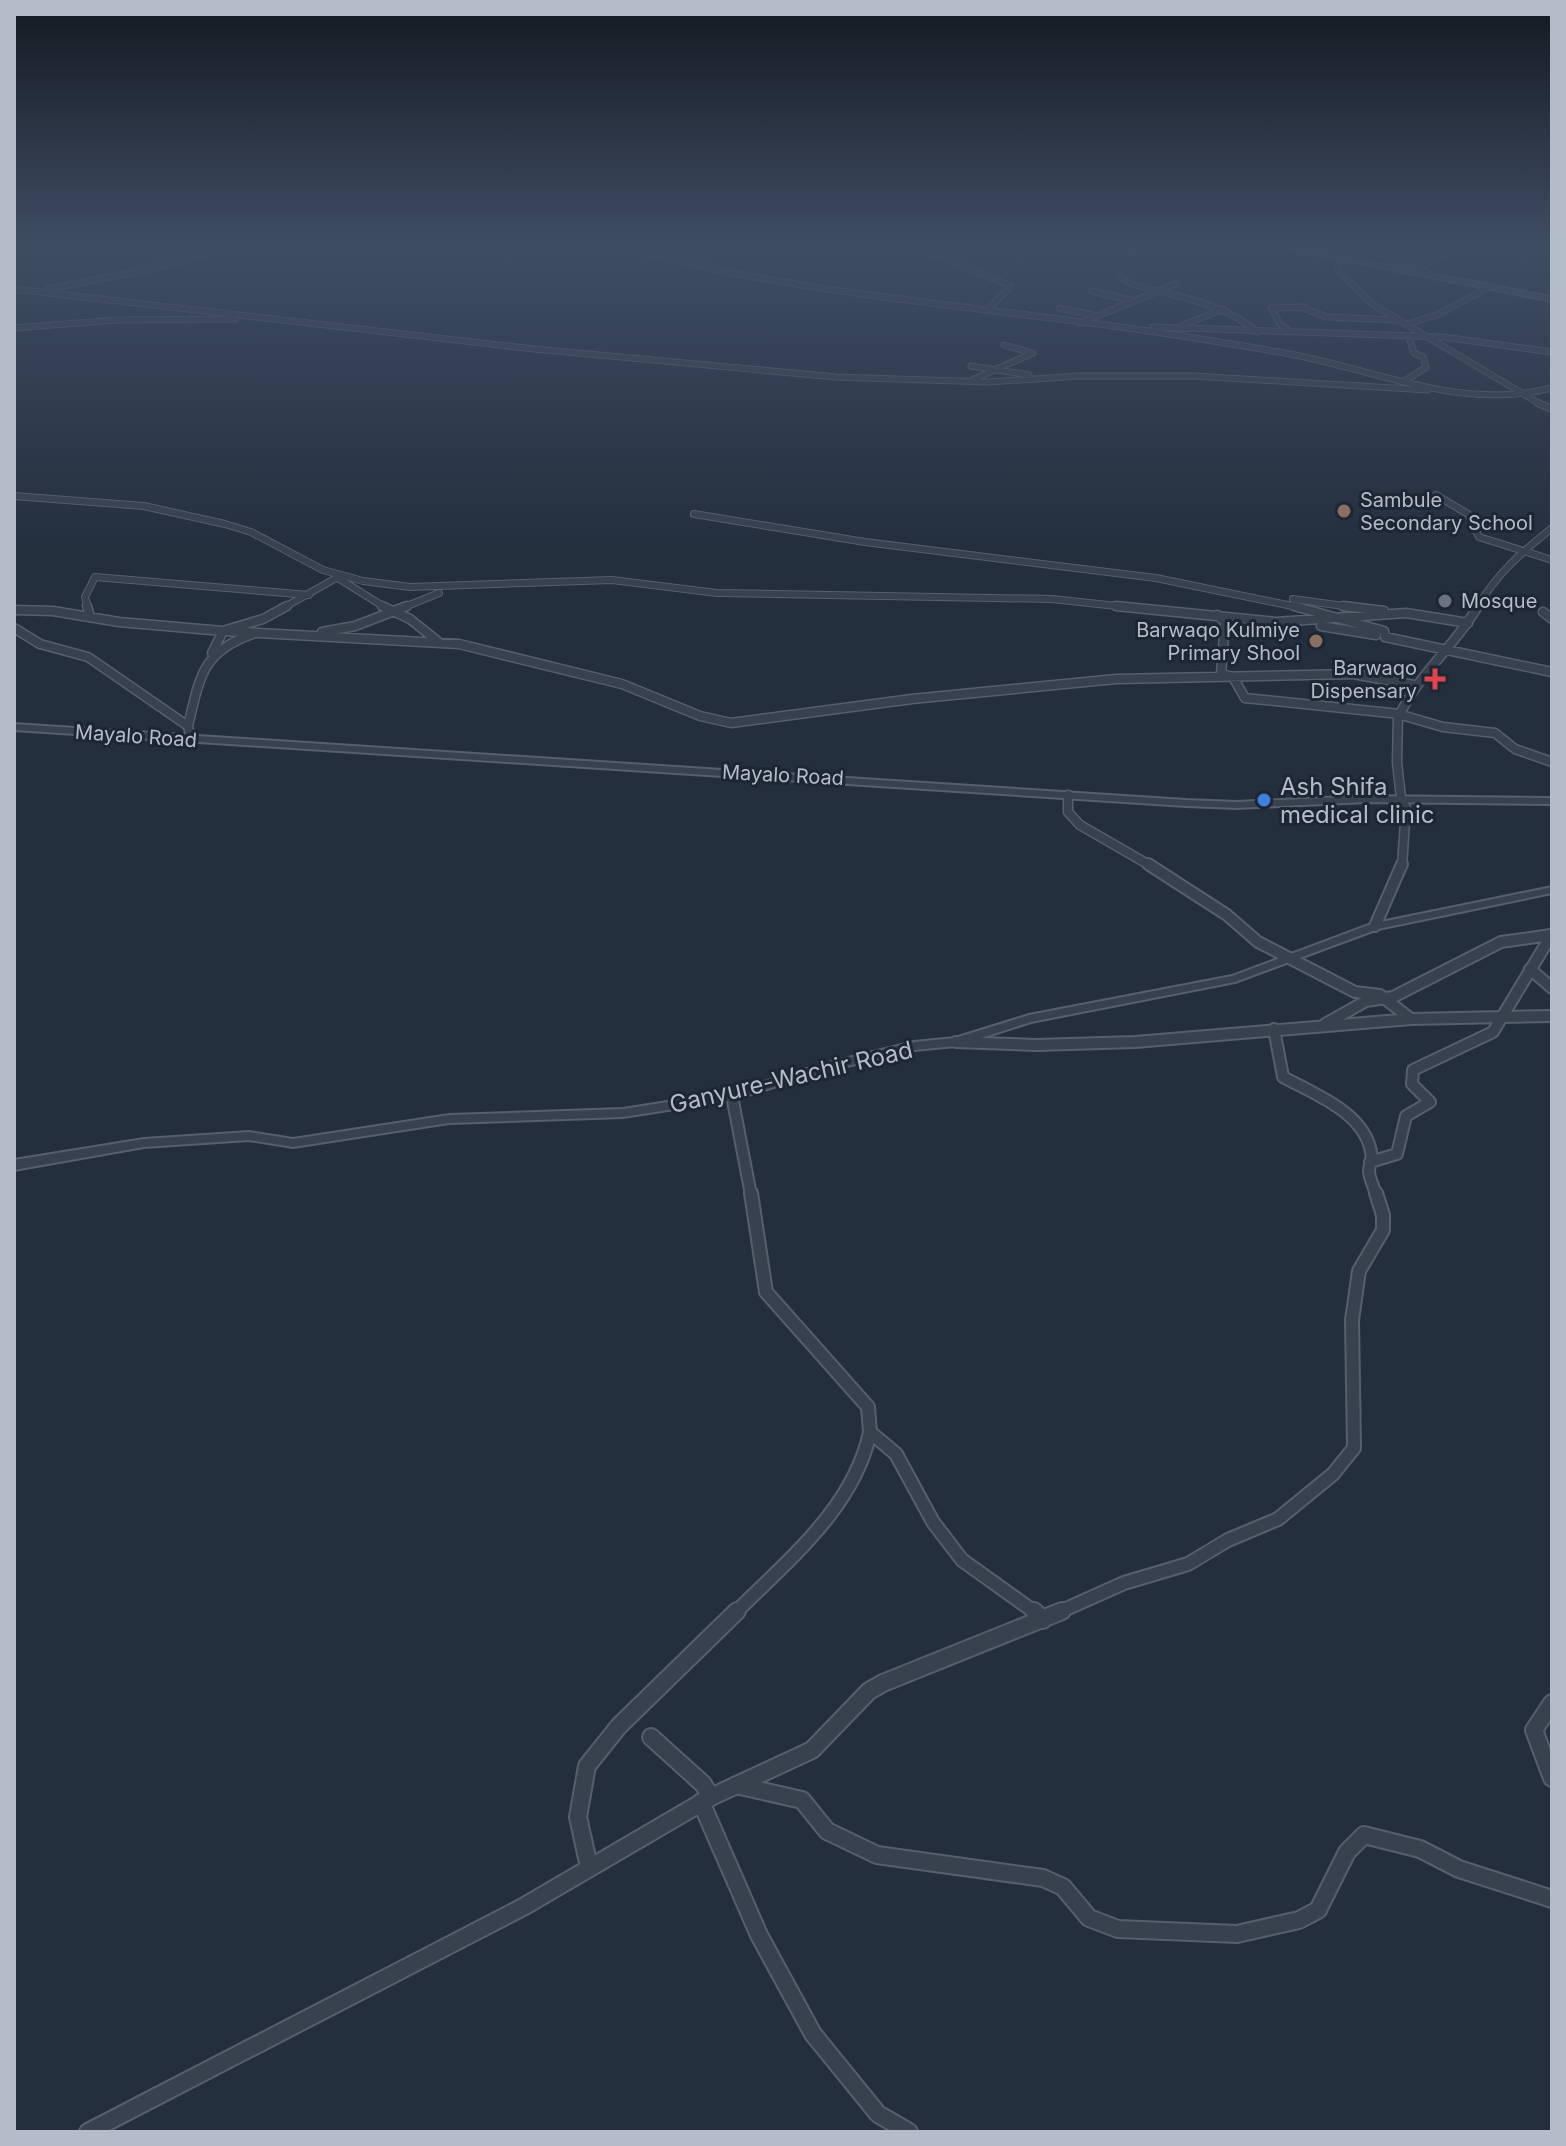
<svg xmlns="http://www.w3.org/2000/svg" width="1566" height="2146" viewBox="0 0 1566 2146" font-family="Inter,sans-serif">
<rect width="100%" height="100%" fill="#242f3e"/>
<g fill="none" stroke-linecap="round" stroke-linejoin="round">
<g stroke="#565f6c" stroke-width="7">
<path id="minor-far5" d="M615,245C761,286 902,299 1051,318C1127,327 1204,339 1279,352C1371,367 1458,412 1552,388
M913,245L1011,286L987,310
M1048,245L1134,252L1147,245
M1360,245L1431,275
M1395,245L1412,265
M1334,257L1339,272L1372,304L1542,405
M1417,269L1460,245
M1120,277L1131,284C1174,296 1223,302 1257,332
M14,289L534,349L836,377L988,382L1078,376H1194L1427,390
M49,289L159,267L235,245
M1091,291L1130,300
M1300,307L1327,317L1396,320
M1059,308L1093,315
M1080,323L1176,284
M1407,324L1437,315L1491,286
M1181,326L1223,309
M1153,327L1443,337L1552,352
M14,328L117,320L235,319
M1289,331L1279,323L1271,308L1304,307
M971,366L1029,375
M974,379L1033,353L1004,345
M1405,381L1426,367L1423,357L1414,353L1409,337"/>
</g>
<g stroke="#565f6c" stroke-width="8">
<path id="minor-far4" d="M1538,403L1552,409
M1436,495L1468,514L1479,537L1552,560
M14,496L144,506L225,524L251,532L323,570L363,581L410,587L612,580L717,593L1052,599L1135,608
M694,514L865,542L1156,578L1302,608
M338,578L386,608
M1293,599L1358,608
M88,608L85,597L95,577L309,595
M283,608L338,577
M402,608L439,593
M1477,608C1496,574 1522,552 1552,528"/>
</g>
<g stroke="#565f6c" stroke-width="11">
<path id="minor-far3" d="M87,606L90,617
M382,606L410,619L440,643
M1116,606L1276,622L1406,613L1468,623
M1294,606L1384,631L1385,637L1552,672
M1343,606L1384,611
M14,610L53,611L119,622L223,631L459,644L622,684L700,716L731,723L912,699L1116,679L1353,674L1414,685
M1543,612L1552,619
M1217,615L1225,622L1221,674L1233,677L1245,698L1400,714C1421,671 1455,646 1478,606
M1321,626L1376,635
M14,628L40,644L88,657L188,726L191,740
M322,632L355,626L407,606
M212,653L223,631L263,619L287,606
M188,726C200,676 202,651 255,633
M1068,795V812L1080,825L1151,866
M1402,866L1406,808L1401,798L1397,762L1398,714L1443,727L1495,733L1515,749L1552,762"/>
</g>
<g stroke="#565f6c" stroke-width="14">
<path id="minor-far2" d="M1148,864L1227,915L1258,942L1355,992L1380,995L1411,1019
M1375,926L1402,864
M1530,969L1552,988
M1325,1024L1366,1001L1393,997L1501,942L1551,935
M1274,1029L1283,1077C1314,1094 1364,1112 1371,1152C1373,1159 1369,1164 1369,1171C1369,1178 1374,1187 1376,1195
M956,1042L1037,1045L1135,1042L1411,1019L1552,1016
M732,1096L751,1195
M1370,1162L1397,1154L1406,1116L1430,1102L1412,1084L1413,1070L1493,1032L1552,934"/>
</g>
<g stroke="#565f6c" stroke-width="16">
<path id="minor-far1" d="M751,1193L766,1292L868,1407L870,1432L896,1454L933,1522L962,1560L1036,1613
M735,1613C787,1561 854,1508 870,1432
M1057,1613L1124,1583L1188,1564L1228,1540L1278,1519L1333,1474L1354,1448L1352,1320L1359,1271L1383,1230V1215L1376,1193"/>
</g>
<g stroke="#565f6c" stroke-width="20">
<path id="minor" d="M1034,1611L1043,1620
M1552,1703L1534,1730L1552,1778
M651,1737L703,1784L711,1797
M736,1785L802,1800L827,1831L877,1855L1043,1878L1063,1887L1089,1918L1118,1929L1237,1934L1299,1920L1318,1910L1347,1852L1364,1835L1420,1849L1459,1869L1552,1899
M701,1802L759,1935L813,2034L878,2114L909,2132
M589,1867L578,1817L587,1766L619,1726L737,1611
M88,2132L523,1907L711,1797L812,1750L869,1691L883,1683L1062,1611"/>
</g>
<g stroke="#565f6c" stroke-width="4">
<path id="tertiary" d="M14,724L1186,800L1237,802L1366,796L1552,798V804L1366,802L1237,808L1186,806L14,730Z
M1552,887V893L1378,929L1235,982L1031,1022L956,1046L914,1050L826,1071L732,1100L623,1117L449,1123L293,1147L249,1140L144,1147L14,1170V1160L144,1139L249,1132L293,1139L449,1115L623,1109L731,1092L824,1064L914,1042L955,1038L1029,1015L1232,976L1371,924Z"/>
</g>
<g stroke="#565f6c" stroke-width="4">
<path id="secondary" d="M1269,245H1279L1552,297V301Z"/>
</g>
<use href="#minor-far5" stroke="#38414e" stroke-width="5"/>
<use href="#minor-far4" stroke="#38414e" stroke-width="6"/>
<use href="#minor-far3" stroke="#38414e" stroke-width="8"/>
<use href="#minor-far2" stroke="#38414e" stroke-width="10"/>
<use href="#minor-far1" stroke="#38414e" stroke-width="12"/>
<use href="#minor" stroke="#38414e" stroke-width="16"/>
<use href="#tertiary" fill="#38414e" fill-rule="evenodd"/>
<use href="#secondary" fill="#465061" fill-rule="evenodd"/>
</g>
<linearGradient id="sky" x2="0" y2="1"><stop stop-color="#141a22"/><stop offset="0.45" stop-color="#3f4d63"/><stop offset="1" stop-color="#3f4d63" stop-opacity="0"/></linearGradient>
<rect width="1566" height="545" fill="url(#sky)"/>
<g fill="#8d6e63" stroke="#1d2633" stroke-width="3">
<circle cx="1344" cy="511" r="8"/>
<circle cx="1316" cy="641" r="8"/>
</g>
<circle fill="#6b7280" stroke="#1d2633" stroke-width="3" cx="1445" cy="601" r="8"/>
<path fill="#e0444e" stroke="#1d2633" stroke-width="3" d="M1431 667h8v8h8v8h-8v8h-8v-8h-8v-8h8z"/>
<circle fill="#3f7fe0" stroke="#1d2633" stroke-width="3" cx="1264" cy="800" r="8"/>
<g text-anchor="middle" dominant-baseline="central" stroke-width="6" stroke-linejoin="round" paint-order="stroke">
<g font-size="20" fill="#b4bcc9" stroke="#1d2633" text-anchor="start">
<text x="1360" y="500">Sambule<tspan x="1360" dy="23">Secondary School</tspan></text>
<text x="1461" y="601">Mosque</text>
<text x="1300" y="630" text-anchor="end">Barwaqo Kulmiye<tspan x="1300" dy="23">Primary Shool</tspan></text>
<text x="1417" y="668" text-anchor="end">Barwaqo<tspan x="1417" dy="23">Dispensary</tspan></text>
</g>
<g font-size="20" fill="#b4bcc9" stroke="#1d2633">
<text transform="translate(136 736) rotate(4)">Mayalo Road</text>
<text transform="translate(783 775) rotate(3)">Mayalo Road</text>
</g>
<g font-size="24" fill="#b4bcc9" stroke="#1d2633" text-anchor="start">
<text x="1280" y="786">Ash Shifa<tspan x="1280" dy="28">medical clinic</tspan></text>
</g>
<g font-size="24" fill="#b4bcc9" stroke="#1d2633">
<text transform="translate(791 1077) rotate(-13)">Ganyure-Wachir Road</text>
</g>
</g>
<rect width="1566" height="2146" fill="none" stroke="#b4bcc9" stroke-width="32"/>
</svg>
